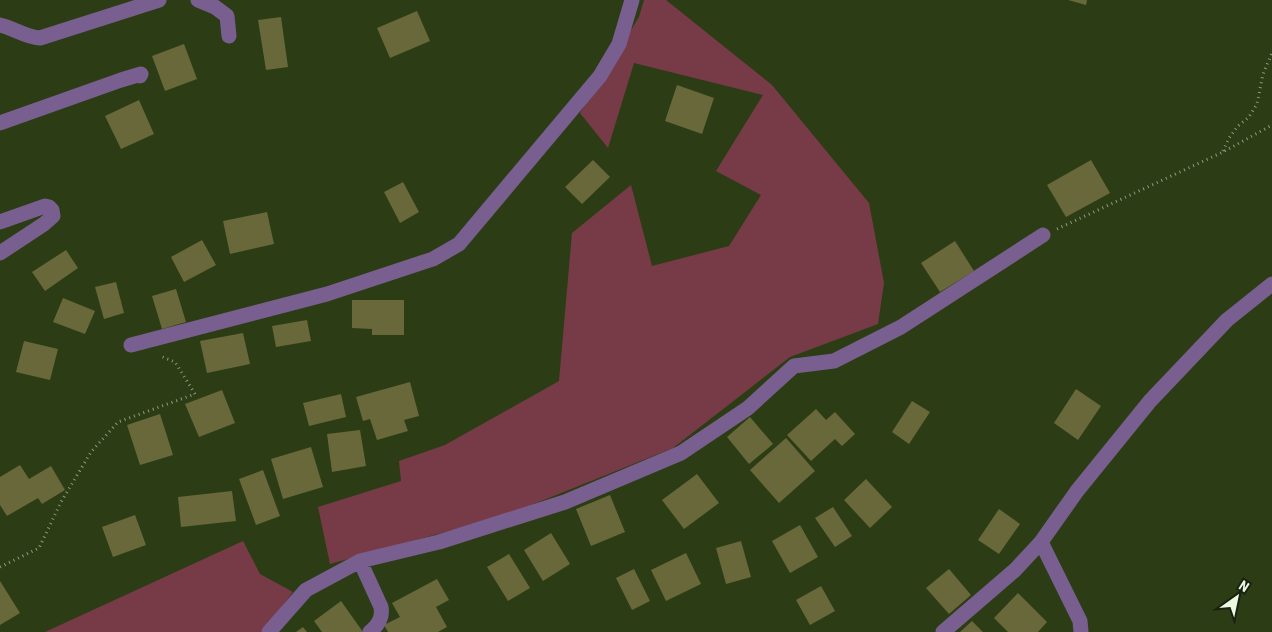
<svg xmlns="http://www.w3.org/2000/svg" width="1272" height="632" viewBox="0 0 1272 632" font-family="'Roboto Condensed',sans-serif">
<rect width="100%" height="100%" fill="#2c3d15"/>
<path fill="#773b47" d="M644,0H666L772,85L869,203L884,283L878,324L790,357L673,448L509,514L330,564L318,507L401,481L399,461L445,445L559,381L572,233L631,185L652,266L729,246L761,195L716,171L763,95L634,63L608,148L580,113L639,17Z
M243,541L260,574L293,592L262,632H45Z"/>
<path fill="#68683a" d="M1068,0H1087L1086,5Z
M417,11L430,41L390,58L377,28Z
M281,17L288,67L266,70L258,20Z
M184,44L197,79L165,91L152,56Z
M677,85L714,98L702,134L665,121Z
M139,100L154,134L121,149L105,116Z
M593,160L610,177L582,204L565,187Z
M1091,160L1110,193L1066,217L1047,185Z
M403,182L419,212L400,223L384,192Z
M267,212L274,244L230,254L223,221Z
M202,240L216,265L184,282L171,257Z
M955,241L974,271L940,292L921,263Z
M66,250L78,268L45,291L32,272Z
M116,282L124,313L104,319L95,287Z
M176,289L186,322L162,329L152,296Z
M63,298L95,311L85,334L53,322Z
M352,300H404V335H372V329L352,328Z
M307,320L311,341L276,347L272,326Z
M243,333L250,364L207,373L200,341Z
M24,341L58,349L50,380L16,372Z
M410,382L419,416L404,420L408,431L377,440L370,419L363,421L356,397Z
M1076,389L1101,406L1078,440L1054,423Z
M222,390L235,423L199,437L185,404Z
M341,394L346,417L309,426L303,403Z
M912,401L930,412L909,444L892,432Z
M816,409L826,420L835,412L855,434L842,446L835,439L811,461L787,435Z
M160,414L173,455L140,465L127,425Z
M750,417L773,444L749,464L727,437Z
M360,430L366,466L332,472L327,434Z
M786,438L815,471L779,503L750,470Z
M311,447L323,487L283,499L271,459Z
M20,465L29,479L51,466L65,490L42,504L38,498L7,516L0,505V477Z
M263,470L280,516L256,525L239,479Z
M697,474L719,503L684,529L662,500Z
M866,479L892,507L870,528L844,500Z
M232,491L236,521L181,527L178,497Z
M610,495L625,532L591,546L576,509Z
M833,507L852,536L835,547L815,518Z
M999,509L1020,524L999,554L978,540Z
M135,515L146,545L113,557L102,527Z
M800,525L818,557L790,573L772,541Z
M551,533L570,564L543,581L524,550Z
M741,541L751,577L726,584L716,548Z
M686,553L701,584L666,601L651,570Z
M509,554L530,588L508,601L487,567Z
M634,569L650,601L632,610L616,578Z
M949,569L971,595L949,614L926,588Z
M437,579L449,600L436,607L447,627L438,632H388L384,625L400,617L392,603Z
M0,581L20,613L0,625Z
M821,586L835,611L810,625L796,600Z
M1018,593L1047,622L1038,632H1008L994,618Z
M341,601L363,632H322L314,621Z
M972,621L983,632H960Z
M303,627L307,632H296Z"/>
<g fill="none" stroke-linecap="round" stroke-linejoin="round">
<path stroke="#8e9c7c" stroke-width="3" stroke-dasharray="1 4" stroke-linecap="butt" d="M1223,151L1229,138L1238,126L1249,117L1257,104L1263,74L1272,53
M1057,229L1223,152L1272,125
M0,567L39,548L61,502L91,452L118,422L195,394L175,362L160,356"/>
<path stroke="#795f90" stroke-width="15" d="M198,0L215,7L227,16L229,36
M0,25C14,28 25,37 40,38L159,0
M0,123L121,80L141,74L140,76
M0,222L45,206L49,207L52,210L53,216L44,224L0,253
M131,345L327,294L433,259L459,244L600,76L619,44L632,0
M1041,542L1080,621L1081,632
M360,561L381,607C383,618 378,625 370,632
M269,632L306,590L360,561L439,542L565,502L681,453L748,408L794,366L834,361L901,327L1043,235
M943,632L1015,570L1041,542L1077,491L1150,401L1227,320L1272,284"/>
</g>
<g transform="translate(1237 597) rotate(33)" stroke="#192110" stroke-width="4" paint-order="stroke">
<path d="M0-4L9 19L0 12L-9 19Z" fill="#ecf8e0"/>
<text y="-8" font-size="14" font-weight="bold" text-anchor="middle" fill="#ecf8e0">N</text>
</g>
</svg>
